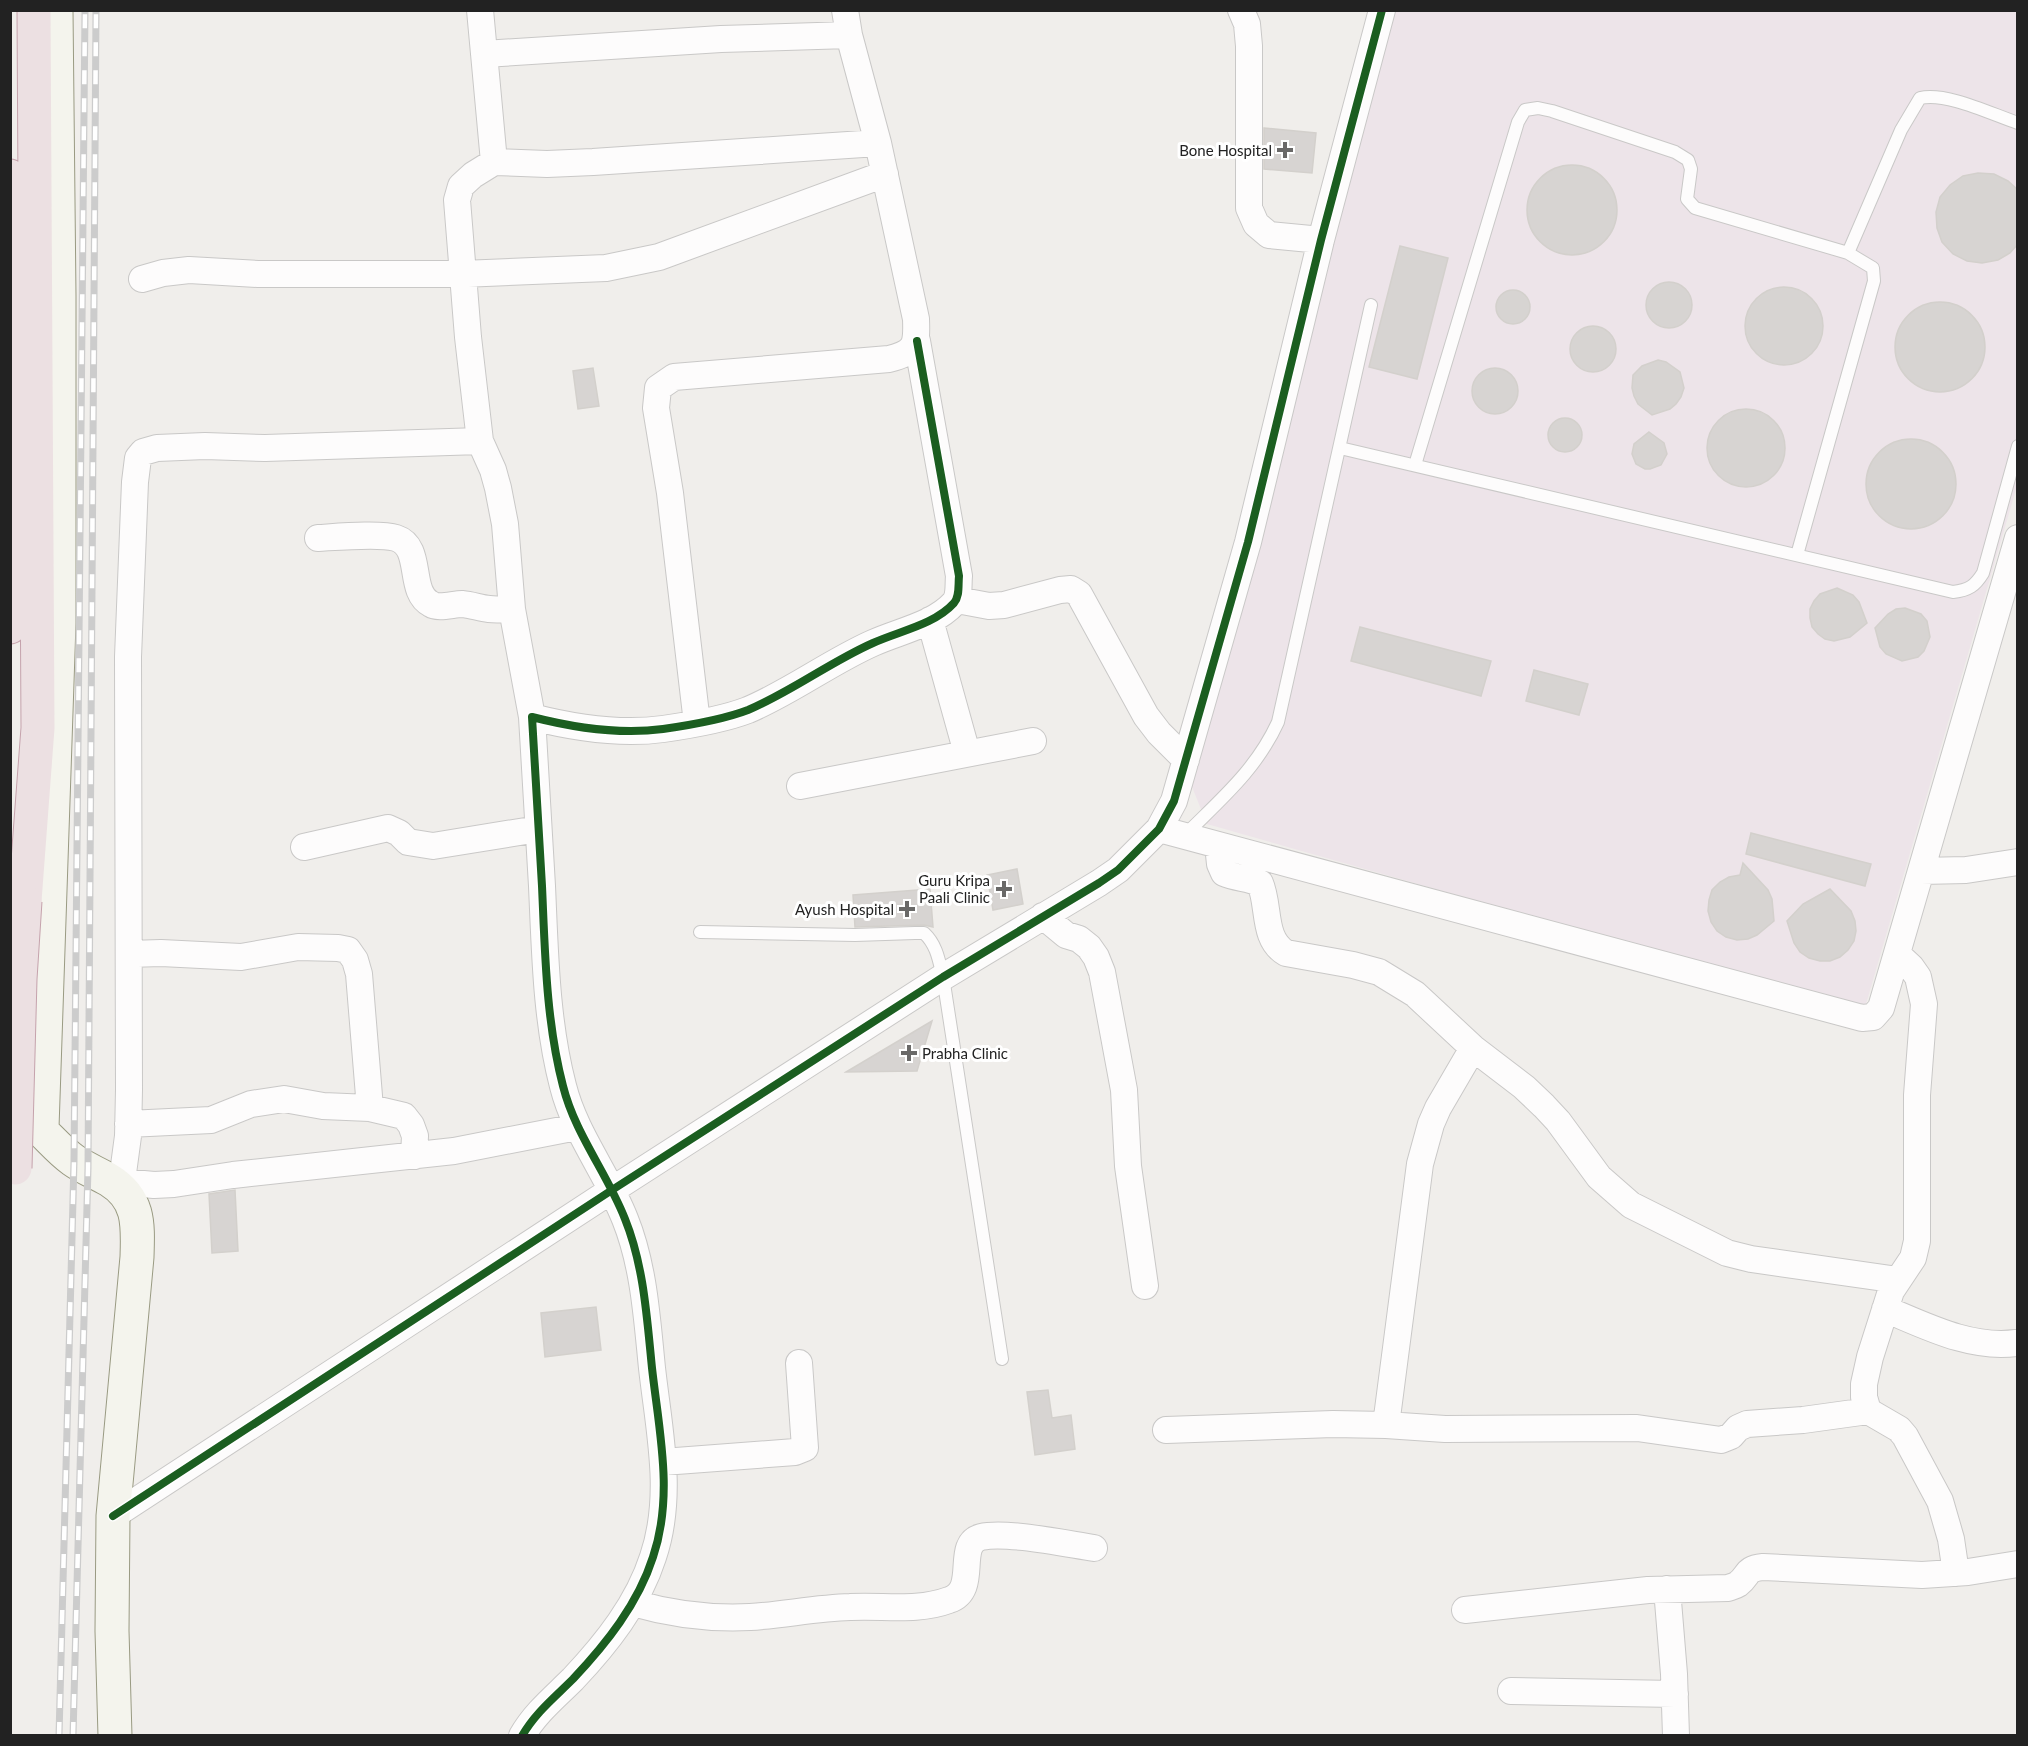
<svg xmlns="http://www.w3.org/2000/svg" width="2028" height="1746" viewBox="0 0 2028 1746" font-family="Lato,sans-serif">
<rect width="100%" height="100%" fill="#f0eeeb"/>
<path fill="#ede4e9" d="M1395,11H2017V486L1864,1011L1207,824L1190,782Z"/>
<path fill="#d7d4d2" stroke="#d3d0cc" stroke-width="1.5" d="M1264,128L1316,133L1312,173L1264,169Z
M1527 210a45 45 0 1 1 90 0a45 45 0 1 1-90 0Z
M1978,173L1994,174L2008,181L2018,190V244L2010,253L1998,260L1982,263L1967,261L1953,254L1942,242L1937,228L1936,212L1940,197L1950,185L1963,176Z
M1400,246L1448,258L1417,379L1369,367Z
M1646 305a23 23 0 1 1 46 0a23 23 0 1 1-46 0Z
M1745 326a39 39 0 1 1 78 0a39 39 0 1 1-78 0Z
M1496 307a17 17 0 1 1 34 0a17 17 0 1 1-34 0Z
M1895 347a45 45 0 1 1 90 0a45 45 0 1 1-90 0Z
M1570 349a23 23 0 1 1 46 0a23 23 0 1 1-46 0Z
M1658,360L1666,362L1680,372L1684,388L1681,397L1676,404L1670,409L1652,415L1638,404L1634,396L1632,388L1633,375L1642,366Z
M1472 391a23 23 0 1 1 46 0a23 23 0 1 1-46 0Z
M593,368L599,406L578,409L573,371Z
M1707 448a39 39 0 1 1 78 0a39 39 0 1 1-78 0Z
M1548 435a17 17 0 1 1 34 0a17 17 0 1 1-34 0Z
M1649,432L1664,443L1667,454L1661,465L1650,469H1645L1636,464L1632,454L1634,444Z
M1866 484a45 45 0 1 1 90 0a45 45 0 1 1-90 0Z
M1837,588L1853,595L1859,602L1867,623L1850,637L1834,641L1825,639L1818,634L1812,627L1810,618V609L1814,601L1820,594Z
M1905,608L1921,614L1927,621L1930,637L1924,651L1918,657L1902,661L1886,654L1880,647L1875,628L1888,614L1896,609Z
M1360,627L1491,661L1481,696L1351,661Z
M1534,670L1588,684L1579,715L1526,701Z
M1751,833L1871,864L1865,886L1746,854Z
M1743,863L1768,890L1772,899L1774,921L1757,935L1748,939L1737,940L1726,937L1717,931L1711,922L1708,911L1709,900L1712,890L1720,882L1729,877L1740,875Z
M1017,869L1023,904L993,910L987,875Z
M930,889L933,927L924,925L855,927L853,895Z
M1830,889L1851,911L1855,921L1856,931L1854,941L1848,950L1840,957L1830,961H1820L1809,958L1800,952L1794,943L1787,921L1803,904Z
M932,1021L917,1071L846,1072Z
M235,1190L238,1251L212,1253L209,1194Z
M596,1307L601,1350L545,1357L541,1313Z
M1048,1390L1052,1418L1071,1415L1075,1449L1035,1455L1027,1392Z"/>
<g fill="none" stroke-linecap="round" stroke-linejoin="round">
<g stroke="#c9c8c7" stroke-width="14">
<path id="lane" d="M1340,448L1953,592C1969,590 1975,586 1983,573L2018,446
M1415,465L1518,122L1525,110L1538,108L1552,111L1675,152L1688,160L1691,169L1687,199L1695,208L1848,253L1901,130L1920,98C1947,92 1991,114 2018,123
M1797,555L1874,281L1873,268L1848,253
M1185,835C1221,799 1256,770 1278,722L1371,305
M700,932L855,935L915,933H924C937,945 939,961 943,977L1002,1359"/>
</g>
<g stroke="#c9c8c7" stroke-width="28">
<path id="street" d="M480,10L494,162L473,175L461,186L457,200L468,337L480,441L493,470L498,488L505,524L512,609L532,717
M1241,10L1247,24L1249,46V208L1256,224L1269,235L1321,240
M484,54L721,39L849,35
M494,162L547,164L593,162L878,143
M142,279L163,273L189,270L258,274H462L606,268L659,257L885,174
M318,538C336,537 380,533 396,538C424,547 407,592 431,604C438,609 453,604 462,604C472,605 480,608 489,609C497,610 505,609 512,609
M957,600L989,606L1004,605L1060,590L1071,589L1079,594L1146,716L1159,733L1186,760
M930,620L967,753
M697,723L670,493L656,408L658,388L674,377L889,359C916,352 917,345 916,319L878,143L849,35L845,10
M800,786L1033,741
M1159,829L1862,1018L1873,1017L1881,1008L2018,538
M1218,845L1220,864L1224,873C1236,878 1248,878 1260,883C1270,906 1262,939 1286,953L1353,965L1379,972L1415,994L1473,1048L1524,1087L1544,1106L1558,1121L1599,1177L1631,1205L1727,1253L1751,1259L1898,1280
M304,847L388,828L399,833L408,842L433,846L538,829
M1921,871L1966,870L2018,862
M1043,916L1066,935L1079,939L1089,947L1096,957L1102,972L1124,1090L1128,1166L1145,1286
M129,954L161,953L241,957L298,947L338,948L348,950L355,960L359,974L370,1108
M1897,954L1911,967L1918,977L1924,1004L1917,1095V1241L1913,1258L1891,1291L1870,1357L1864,1384V1397L1868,1411L1899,1429L1905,1436L1940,1501L1951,1539L1956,1573
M128,1124L211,1120L251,1104L284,1099L323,1106L370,1108L404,1116L411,1125L415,1136L414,1156
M122,1182L154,1185L174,1184L233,1175L454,1151L577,1127
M121,1188L128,1136L129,1090L128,657L135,482L138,458L143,452L157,448L205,446L265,448L480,441
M1885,1309C1926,1326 1970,1349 2016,1343
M1386,1425L1420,1164L1431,1124L1438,1108L1473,1048
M1166,1430L1333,1424L1386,1425L1445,1429L1637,1428L1721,1440L1731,1436L1738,1428L1747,1424L1803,1420L1868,1411
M663,1462L795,1452L805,1448L799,1363
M113,1516L612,1190L943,977L1099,883L1118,870L1159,829L1174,801L1248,542L1321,240L1382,10
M1667,1589L1674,1674L1676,1736
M633,1603C671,1614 710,1619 750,1617C783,1615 816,1608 850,1607C883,1605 917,1612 949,1600C980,1590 954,1544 981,1537C1006,1531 1067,1544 1094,1548
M1465,1610L1648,1590L1728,1588C1731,1587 1735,1586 1738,1584C1750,1575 1744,1569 1763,1567L1922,1575L1968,1572L2018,1564
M1511,1691L1675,1694
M522,1736C535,1713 555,1697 573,1679C606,1644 638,1604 653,1557C674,1495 659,1431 652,1368C647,1319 644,1266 625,1219C607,1173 575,1134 563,1086C546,1021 545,952 542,886C539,829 535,773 532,717C575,728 619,735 663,729C691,725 722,720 748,710C791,692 830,662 873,643C899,631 934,625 954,603C960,596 958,585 959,576L917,341"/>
</g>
<g stroke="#999a82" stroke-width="35">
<path id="secondary" d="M25,1117C43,1129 55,1147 73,1160C84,1168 97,1173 109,1180C140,1199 138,1225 137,1257L113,1516L112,1631L115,1736
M42,1128L59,623V296L56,10"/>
</g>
<g stroke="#c5a2ac" stroke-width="35">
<path id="highway" d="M10,176L13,498L10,627
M25,901L38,728L34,10"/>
</g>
<use href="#lane" stroke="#fdfcfc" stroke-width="12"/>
<use href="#street" stroke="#fdfcfc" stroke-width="26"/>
<use href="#secondary" stroke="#f4f4ed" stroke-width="33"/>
<use href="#highway" stroke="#ece0e2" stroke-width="33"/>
<g stroke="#ccc" stroke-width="7">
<path id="rail" d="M59,1736L74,1161L85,10
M73,1736L88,1168L96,10"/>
</g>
<use href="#rail" stroke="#fff" stroke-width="4.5" stroke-dasharray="14" stroke-linecap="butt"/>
<g stroke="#c5a2ac" stroke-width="35" stroke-linecap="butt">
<path id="highway-bridge" d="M15,1168L20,979L25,901"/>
</g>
<use href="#highway-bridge" stroke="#ece0e2" stroke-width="33"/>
<g stroke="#fff" stroke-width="11">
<path id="cycleway" d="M113,1516L612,1190L943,977L1099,883L1118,870L1159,829L1174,801L1248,542L1321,240L1382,10
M522,1736C535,1713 555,1697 573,1679C606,1644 638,1604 653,1557C674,1495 659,1431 652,1368C647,1319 644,1266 625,1219C607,1173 575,1134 563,1086C546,1021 545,952 542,886C539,829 535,773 532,717C575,728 619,735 663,729C691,725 722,720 748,710C791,692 830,662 873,643C899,631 934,625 954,603C960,596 958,585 959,576L917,341"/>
</g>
<use href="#cycleway" stroke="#1b5e20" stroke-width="8"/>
</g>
<g fill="#6a6968" stroke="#fff" stroke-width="2">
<path d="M1282 141h6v6h6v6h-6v6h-6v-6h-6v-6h6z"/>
<path d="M1001 880h6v6h6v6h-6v6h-6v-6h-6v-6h6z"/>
<path d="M904 900h6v6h6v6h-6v6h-6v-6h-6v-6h6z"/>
<path d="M906 1044h6v6h6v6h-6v6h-6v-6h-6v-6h6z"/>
</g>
<g text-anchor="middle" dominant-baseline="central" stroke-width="6" stroke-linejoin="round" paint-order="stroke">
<g font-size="15" fill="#222" stroke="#fff" text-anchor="end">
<text x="1272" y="150">Bone Hospital</text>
<text x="990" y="880">Guru Kripa<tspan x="990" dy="17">Paali Clinic</tspan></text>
<text x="894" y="909">Ayush Hospital</text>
<text x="922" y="1053" text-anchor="start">Prabha Clinic</text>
</g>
</g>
<rect width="2028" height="1746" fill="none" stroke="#222222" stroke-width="24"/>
</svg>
